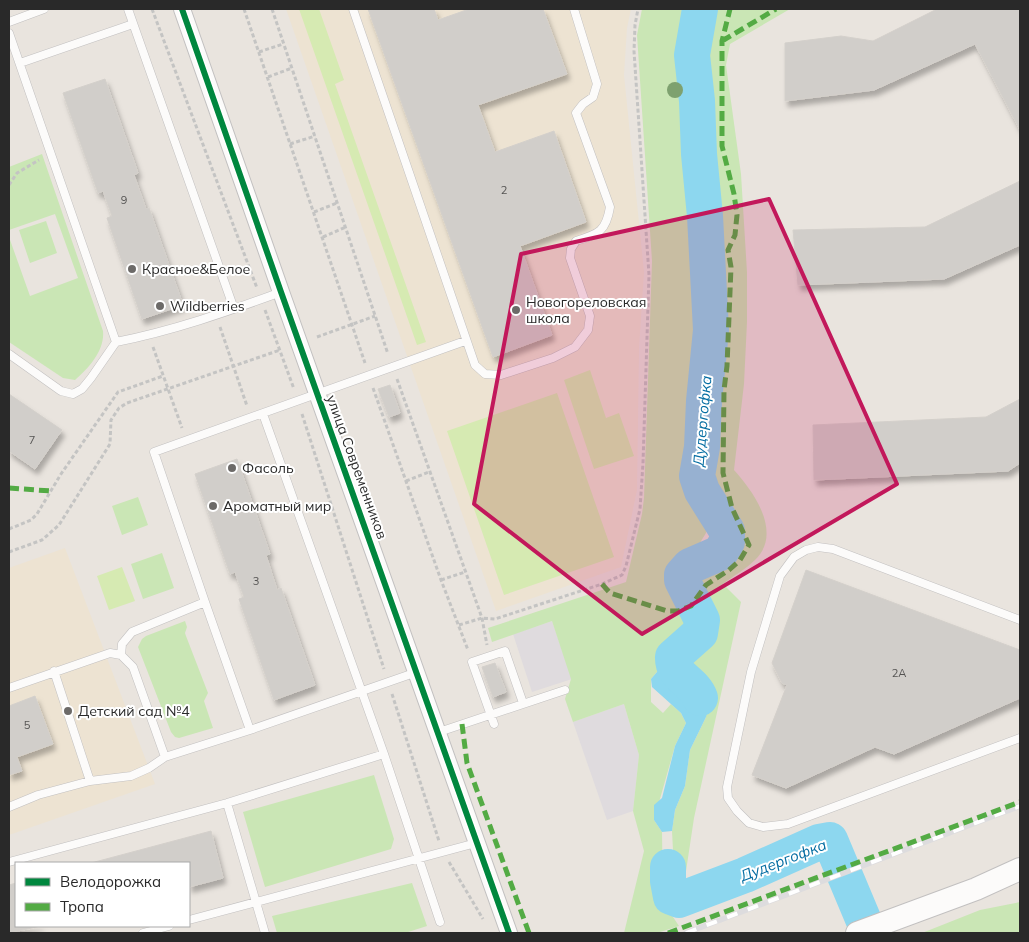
<svg xmlns="http://www.w3.org/2000/svg" width="1029" height="942" viewBox="0 0 1029 942" font-family="Mulish,sans-serif">
<defs>
<filter id="shadow"><feDropShadow dx="3" dy="5.5" stdDeviation="2.5" flood-color="#0004"/></filter>
</defs>
<rect width="100%" height="100%" fill="#e9e4de"/>
<path fill="#dfdbde" d="M552,621L572,679L532,692L513,634Z
M624,704L639,755L633,811L607,820L573,722Z"/>
<path fill="#ede3d2" d="M286,9H631L627,28L624,75L644,272L639,348L637,490L621,567L496,611Z
M65,548L155,784L9,835V568Z"/>
<path fill="#cae6b5" d="M642,9H694L689,36L688,72L705,325L692,464L693,479L701,497L708,521L706,533L698,546L681,562L678,579L695,619L693,634L668,659L651,679V702L663,713L671,704L681,713L686,723L675,746L654,820L662,832L663,902L679,926L657,933H624L644,851L633,811L639,755L624,704L573,722L565,699L571,679L552,621L492,642L488,628L626,582L642,514L644,498L652,261L637,35Z
M707,9H790L730,44L726,65L741,174L747,272V322L744,384L734,470C754,492 783,533 755,560C746,569 733,576 723,584L741,602L694,818L683,891L675,889L672,831L675,810L685,786L690,750L706,717L704,689C692,679 683,675 682,658L705,636L708,620L689,588V574L729,551L733,528L703,489L719,305L721,253L715,205L701,80L703,29Z
M42,154L103,331C105,350 89,368 75,380L63,378L9,342V237L30,296L78,278L55,214L9,230V167Z
M46,221L57,253L30,263L19,230Z
M138,497L148,525L122,535L112,506Z
M162,553L174,588L143,599L131,564Z
M185,621L187,627L185,633L186,636L208,693L204,701L213,728L179,738L175,737L171,732L138,647L142,639L146,636Z
M374,775L394,839L391,849L265,887L243,812Z
M412,883L427,926L405,933H277L272,916Z
M1020,902V933H922L980,910Z"/>
<path fill="#d6eab2" d="M299,9H319L344,80L335,84L426,342L417,345Z
M590,370L606,418L619,413L634,456L594,469L564,380Z
M557,393L614,557L504,595L447,431Z
M122,567L135,601L109,610L97,576Z"/>
<path fill="#8dd7ef" d="M682,658C683,677 700,684 711,698L706,717L690,750L685,786L675,810L672,831L662,832L654,820V805L662,798L675,746L686,723L681,713L652,687L651,679L668,659Z"/>
<g fill="none" stroke-linecap="round" stroke-linejoin="round">
<path stroke="#8dd7ef" stroke-width="6" d="M830,840L837,837"/>
<path stroke="#8dd7ef" stroke-width="36" d="M700,9L692,55L697,101L699,154L705,216L711,330L704,401L702,447L697,476L702,491L727,531V542L720,553L690,566L682,575V580L702,620L700,633L673,657C672,677 694,681 700,698
M668,867V881L671,897L679,900L745,875L819,842L830,840L869,933"/>
</g>
<path fill="#d1ceca" stroke="#d4d0cb" filter="url(#shadow)" d="M368,9H434L438,20L469,9H543L567,74L478,105L495,152L554,131L586,222L520,246L552,335L493,357Z
M937,9H1020V130L975,44L874,90L785,101V43L841,36L873,41Z
M105,79L138,173L134,175L146,209L149,208L183,305L142,319L107,218L112,216L103,191L98,193L63,93Z
M1020,181V245L944,279L798,285L793,230L925,227Z
M390,385L400,413L389,417L378,389Z
M9,394L62,430L35,469L9,451Z
M1020,399V463L1008,471L814,480L813,425L986,417Z
M237,459L270,554L266,555L277,590L281,588L315,685L274,700L239,599L244,597L235,572L230,574L195,474Z
M806,570L1020,650V698L894,754L875,747L786,788L752,775L787,685L782,683L772,663Z
M495,663L506,692L493,697L482,667Z
M35,696L53,744L17,757L22,771L9,775V706Z
M211,831L223,878L189,887V863H91Z
M16,883V926H41L9,933V885Z"/>
<g fill="none" stroke-linecap="round" stroke-linejoin="round">
<g stroke="#c2c0c0" stroke-width="9">
<path id="service" d="M128,9L234,309
M353,9L475,365L485,374L501,375L553,358L575,347L588,330L590,316L570,258L571,249L576,241C598,234 606,232 610,207L576,113L583,104L593,97L597,84L574,9
M9,22L44,9
M9,33L116,342
M20,63L133,24
M9,354L61,391L73,394L82,389L91,378L116,342C172,331 227,312 281,292
M263,414L384,754L440,922
M1020,620L833,549L818,547L806,550L794,557L780,576L751,672L727,787L728,798L737,811L749,823L763,827L788,824L1020,738
M121,655L122,644L132,632L205,602
M54,671L90,781
M417,672L250,730L205,602L154,452L465,341
M9,688L110,653L121,655L133,667L165,757L250,730
M494,724L472,662L505,651L523,703
M439,732L565,690
M227,803L265,933
M9,807L38,795L90,781L131,776L149,768L165,757
M9,862L227,803L384,754
M189,920L476,843
M143,933L169,926"/>
</g>
<g stroke="#c2c0c0" stroke-width="18">
<path id="minor" d="M182,9L281,292L509,933"/>
</g>
<g stroke="#c2c0c0" stroke-width="24">
<path id="secondary" d="M857,933L976,889L1020,869"/>
</g>
<path stroke="#c4c4c3" stroke-width="3" stroke-dasharray="4 2.5" stroke-linecap="butt" d="M152,9L257,288
M244,9L365,363
M272,9L388,354
M259,52L283,44
M268,77L292,68
M290,144L315,136
M9,185L17,173L39,160
M314,212L337,203
M323,237L346,227
M265,310L294,389
M220,327L247,406
M317,337L375,316
M153,347L182,428
M397,379L482,618L487,645
M373,388L441,580L468,650
M302,414L384,669
M406,481L429,472
M9,529L31,520L37,514L61,474L118,392L163,376
M9,552L42,540L59,525L110,444L111,420L119,408L127,403L280,350
M441,580L465,572
M459,625L482,618L495,619L602,584L622,575L626,566L640,509L643,463L649,275L634,51L635,25L638,9
M392,694L439,841
M449,862L483,919"/>
<use href="#service" stroke="#fcfbfa" stroke-width="8"/>
<use href="#minor" stroke="#fcfbfa" stroke-width="16"/>
<use href="#secondary" stroke="#fcfbfa" stroke-width="22"/>
<g stroke="#dddcde" stroke-width="5.5">
<path id="rail" d="M686,933L1020,806"/>
</g>
<use href="#rail" stroke="#fff" stroke-width="4" stroke-dasharray="11" stroke-linecap="butt"/>
<path stroke="#53ab44" stroke-width="5" stroke-dasharray="10 5" stroke-linecap="butt" d="M722,41L776,9
M9,488L51,491
M602,584L610,593L667,611H678L691,606L706,585L729,570L740,560L749,545L732,508L723,473L724,390L727,366L731,267L728,250L735,235L737,215L734,194L722,146V41L730,9
M462,724L467,763L529,933
M668,933L1020,802"/>
<g stroke="#fff" stroke-width="9">
<path id="cycleway" d="M182,9L281,292L509,933"/>
</g>
<use href="#cycleway" stroke="#00873e" stroke-width="6"/>
</g>
<circle fill="#7ea16f" cx="675" cy="90" r="8"/>
<path fill="#c2185b" fill-opacity="0.2" stroke="#c2185b" stroke-width="4" stroke-linejoin="round" d="M769,199L897,484L642,634L474,504L521,254Z"/>
<g fill="#6c6a68" stroke="#fff" stroke-width="2">
<circle cx="132" cy="269" r="5"/>
<circle cx="160" cy="306" r="5"/>
<circle cx="516" cy="310" r="5"/>
<circle cx="232" cy="468" r="5"/>
<circle cx="213" cy="506" r="5"/>
<circle cx="68" cy="711" r="5"/>
</g>
<g text-anchor="middle" dominant-baseline="central" stroke-width="4" stroke-linejoin="round" paint-order="stroke">
<g font-size="11" fill="#545352">
<text x="504" y="190">2</text>
<text x="124" y="200">9</text>
<text x="32" y="440">7</text>
<text x="256" y="581">3</text>
<text x="899" y="673">2А</text>
<text x="27" y="725">5</text>
</g>
<g font-size="14" fill="#292929" stroke="#fff" text-anchor="start">
<text x="142" y="269">Красное&amp;Белое</text>
<text x="526" y="302">Новогореловская<tspan x="526" dy="16">школа</tspan></text>
<text x="170" y="306">Wildberries</text>
<text x="242" y="468">Фасоль</text>
<text x="223" y="506">Ароматный мир</text>
<text x="78" y="711">Детский сад №4</text>
</g>
<g font-size="14" fill="#292929" stroke="#fff">
<text transform="translate(357 467) rotate(70)">улица Современников</text>
</g>
<g font-size="15" font-style="italic" fill="#056da2" stroke="#fff">
<text transform="translate(702 421) rotate(-85)">Дудергофка</text>
<text transform="translate(783 860) rotate(-21)">Дудергофка</text>
</g>
</g>
<rect width="1029" height="942" fill="none" stroke="#292929" stroke-width="20"/>
<rect x="15" y="862" width="175" height="65" fill="#ffffff" stroke="#a9a9a9"/>
<rect x="25" y="878" width="25" height="8" fill="#00873e" stroke="#a9a9a9"/>
<text x="60" y="887" font-size="15" fill="#292929">Велодорожка</text>
<rect x="25" y="903" width="25" height="8" fill="#53ab44" stroke="#a9a9a9"/>
<text x="60" y="912" font-size="15" fill="#292929">Тропа</text>
</svg>
